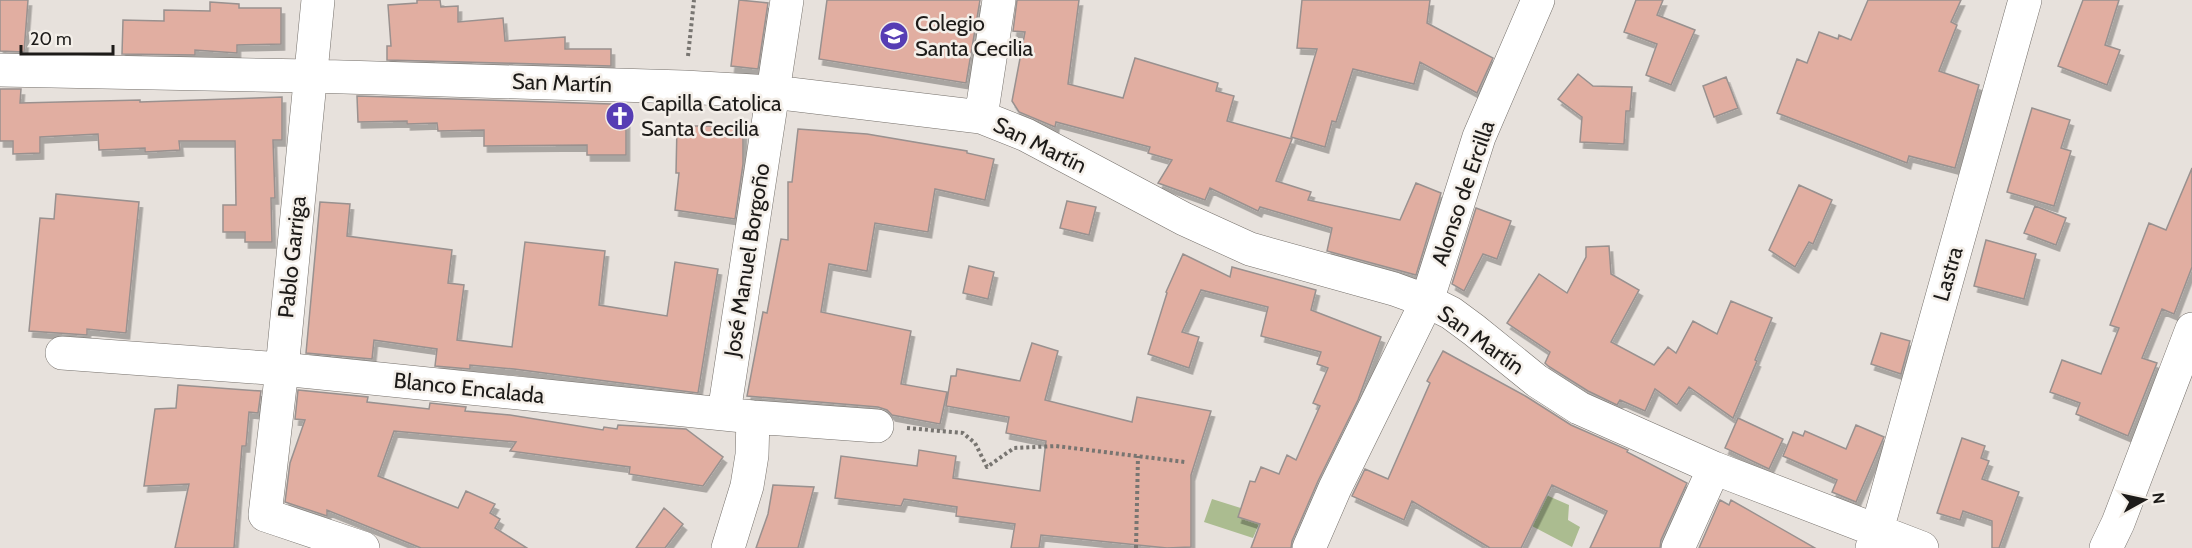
<svg xmlns="http://www.w3.org/2000/svg" width="2192" height="548" viewBox="0 0 2192 548" font-family="Cabin,sans-serif">
<defs>
<filter id="shadow"><feDropShadow dx="3.5" dy="6" stdDeviation="0" flood-color="#0004"/></filter>
</defs>
<rect width="100%" height="100%" fill="#e7e1dc"/>
<path fill="#abbc90" d="M1537,491L1569,505L1568,520L1580,527L1572,547L1530,525Z
M1212,499L1263,515L1253,538L1204,522Z"/>
<path fill="#e1aea1" stroke="#99918f" stroke-width="1.5" filter="url(#shadow)" d="M0,0H28L24,52L0,51Z
M417,0H440L441,7L458,6V22L503,18L505,41L565,37V49H611V66L387,60V46H391L388,5L417,3Z
M739,0L768,3L758,69L731,66Z
M827,0H980L966,83L819,59Z
M1017,0H1079L1068,84L1123,98L1135,58L1218,83L1216,91L1234,96L1227,121L1292,139L1276,181L1311,192L1308,200L1400,220L1416,183L1441,193L1416,275L1327,251L1332,228L1260,207L1258,211L1210,188L1205,200L1158,183L1172,160L1148,153L1150,147L1056,122L1055,127L1019,112L1012,101L1025,32L1013,31Z
M1302,0H1430L1427,23L1493,58L1477,93L1420,62L1414,84L1353,69L1336,122L1332,121L1325,147L1291,137L1317,49L1297,48Z
M1636,0H1663L1657,15L1695,30L1671,85L1646,75L1657,44L1624,32Z
M1868,0H1961L1951,22L1957,25L1939,71L1979,85L1955,168L1909,156L1907,163L1777,113L1797,59L1807,63L1819,32L1838,39L1839,35L1851,40Z
M2083,0H2119L2105,45L2120,50L2107,85L2058,66Z
M210,2L239,4V8H281V44L237,45V53L195,50V55L122,54L123,20L164,21V10L210,11Z
M1578,74L1593,86L1632,87L1630,111H1626L1624,144L1580,142L1582,117L1558,99Z
M1726,77L1738,108L1714,117L1703,86Z
M0,89H21L20,103L140,100V102L282,97V140H273L275,198H271L272,242H245V232H223V205H236L235,141H179L180,150L145,152V148L99,150L98,134L40,137V153L13,154V141H0Z
M357,96L611,104V110H626V155H587V145L484,146V130L438,131L437,123L407,124V121L358,122Z
M2032,108L2070,120L2061,148L2071,151L2054,206L2007,192Z
M677,126H743V164L735,219L675,210L679,173H676Z
M798,129L867,134L967,151V153L994,159L985,200L935,189L928,232L875,223L867,271L829,264L821,312L911,331L901,384L947,392L940,424L892,415L887,410L878,407L747,396L763,312L767,313L781,239L788,240V182H792Z
M2192,168V267L2174,314L2162,309L2142,358L2157,363L2128,436L2076,414L2080,403L2050,392L2062,360L2101,374L2119,328L2110,325L2149,223L2166,230Z
M1799,185L1832,200L1813,244L1809,242L1795,267L1769,250Z
M56,194L139,202L126,333L87,329V335L29,331L40,218L54,219Z
M1067,201L1096,207L1089,235L1060,228Z
M320,202L350,204L347,236L452,250L448,283L464,285L457,340L512,347L525,242L605,251L599,305L667,316L675,262L718,269L698,393L514,369L470,365V369L435,366L437,349L374,340L372,359L306,353Z
M2035,206L2066,218L2056,245L2024,233Z
M1476,208L1511,221L1497,259L1483,254L1464,291L1452,284Z
M1986,240L2036,254L2024,299L1974,286Z
M1609,246L1611,274L1639,290L1611,342L1654,365L1668,347L1676,353L1693,321L1717,334L1731,301L1772,318L1755,360L1757,361L1733,418L1689,387L1677,405L1655,389L1645,411L1620,400L1617,405L1588,391L1548,366L1545,363L1550,352L1507,323L1539,274L1567,293L1586,257V247Z
M1183,254L1230,277L1232,267L1316,290L1311,310L1381,337L1358,400L1318,481L1292,541L1291,548H1251L1260,524L1238,517L1250,481L1255,482L1261,467L1279,474L1287,455L1296,460L1320,406L1313,403L1328,368L1317,364L1321,352L1261,336L1268,307L1201,290L1182,332L1199,337L1189,368L1148,354L1167,293L1166,292Z
M969,266L994,272L988,299L963,293Z
M1881,333L1910,341L1901,374L1871,364Z
M1032,343L1058,351L1045,400L1132,422L1137,397L1211,411L1191,475V547L1167,548L1041,535L1039,548H1011L1015,524L956,516L957,507L904,499L901,506L835,498L841,456L917,466L919,450L956,456L953,478L1040,491L1046,441L1006,433L1009,417L946,406L951,376H956L957,369L1020,381Z
M1443,351L1527,397L1571,425L1628,450L1627,452L1687,483L1661,540L1660,548H1590L1607,511L1552,485L1521,548H1490L1412,501L1404,520L1352,496L1365,469L1388,479L1430,383L1427,381Z
M178,385L261,391L258,413L249,412L246,446H242L234,548H175L189,484L144,486L155,409L176,408Z
M298,390L368,397L367,402L429,409L430,403L466,407L465,411L510,415L603,430L604,427L617,429L618,425L686,429L723,457L703,486L629,474L630,467L510,451L516,442L394,431L378,476L458,508L466,491L495,504L490,513L500,519L495,528L527,548H421L327,510V516L285,502L290,463L305,420L295,419Z
M1738,418L1783,439L1769,469L1725,448Z
M1856,425L1884,437L1856,502L1832,492L1837,480L1783,456L1793,432L1803,436L1805,431L1846,449Z
M1962,438L1985,446L1981,458L1989,461L1982,479L2019,492L1999,548H1992V521L1963,511L1960,520L1937,513Z
M773,485L814,487L798,548H756L768,514Z
M1720,500L1729,505L1731,500L1815,548H1699Z
M664,508L683,524L665,548H636Z"/>
<g fill="none" stroke-linecap="round" stroke-linejoin="round">
<g stroke="#75706b" stroke-width="34">
<path id="street" d="M318,0L282,369L265,515L363,548
M0,70L310,76L684,87L773,92L981,117L1026,135L1184,219L1250,249L1394,289L1427,301L1451,313L1474,330L1537,381L1579,408L1714,468L1922,548
M981,117L999,0
M62,353L282,369L753,417L877,426
M724,413L787,0
M728,548L747,486L752,455L753,417
M1309,548L1335,488L1427,301L1479,137L1538,0
M1678,548L1714,468
M1872,548L2025,0
M2106,548L2118,523L2192,329"/>
</g>
<path stroke="#787571" stroke-width="4" stroke-dasharray="3 3" stroke-linecap="butt" d="M688,56L694,0
M907,428L963,433L975,443L987,467L1014,448L1056,446L1185,462
M1136,548L1138,456"/>
<use href="#street" stroke="#fff" stroke-width="33"/>
</g>
<defs>
<g id="school-disc" transform="scale(1.5)"><circle r="9.5" fill="#563db4" stroke="#f4efe9"/><path d="M0-5L7-2L0 1L-7-2ZM-4 1L0 2.5L4 1V4Q0 6-4 4Z" fill="#fff"/></g>
<g id="church-disc" transform="scale(1.5)"><circle r="9.5" fill="#563db4" stroke="#f4efe9"/><path d="M-1.2-6h2.4v3.5h3.3v2.4h-3.3V6h-2.4V-.1h-3.3v-2.4h3.3Z" fill="#fff"/></g>
</defs>
<g fill-rule="evenodd">
<use href="#school-disc" x="894" y="36"/>
<use href="#church-disc" x="620" y="116"/>
</g>
<g text-anchor="middle" dominant-baseline="central" stroke-width="5" stroke-linejoin="round" paint-order="stroke">
<g font-size="22" fill="#1d1b19" stroke="#f4efe9" text-anchor="start">
<text x="915" y="23">Colegio<tspan x="915" dy="25">Santa Cecilia</tspan></text>
<text x="641" y="103">Capilla Catolica<tspan x="641" dy="25">Santa Cecilia</tspan></text>
</g>
<g font-size="22" fill="#1d1b19" stroke="#f4efe9">
<text transform="translate(562 83) rotate(2)">San Martín</text>
<text transform="translate(1040 145) rotate(26)">San Martín</text>
<text transform="translate(1463 193) rotate(-71)">Alonso de Ercilla</text>
<text transform="translate(292 257) rotate(-84)">Pablo Garriga</text>
<text transform="translate(747 260) rotate(-81)">José Manuel Borgoño</text>
<text transform="translate(1948 274) rotate(-74)">Lastra</text>
<text transform="translate(1481 340) rotate(36)">San Martín</text>
<text transform="translate(469 388) rotate(6)">Blanco Encalada</text>
</g>
</g>
<g transform="translate(2144 500) rotate(82)" stroke="#f4efe9" stroke-width="4.5" paint-order="stroke">
<path d="M0-4.5L10 22L0 15L-10 22Z" fill="#1d1b19"/>
<text y="-9" font-size="16" font-weight="bold" text-anchor="middle" fill="#1d1b19">N</text>
</g>
<path d="M21 45v9h92v-9" fill="none" stroke="#1d1b19" stroke-width="3"/>
<text x="30" y="45" font-size="18" fill="#1d1b19" stroke="#f4efe9" stroke-width="4.5" paint-order="stroke">20 m</text>
</svg>
